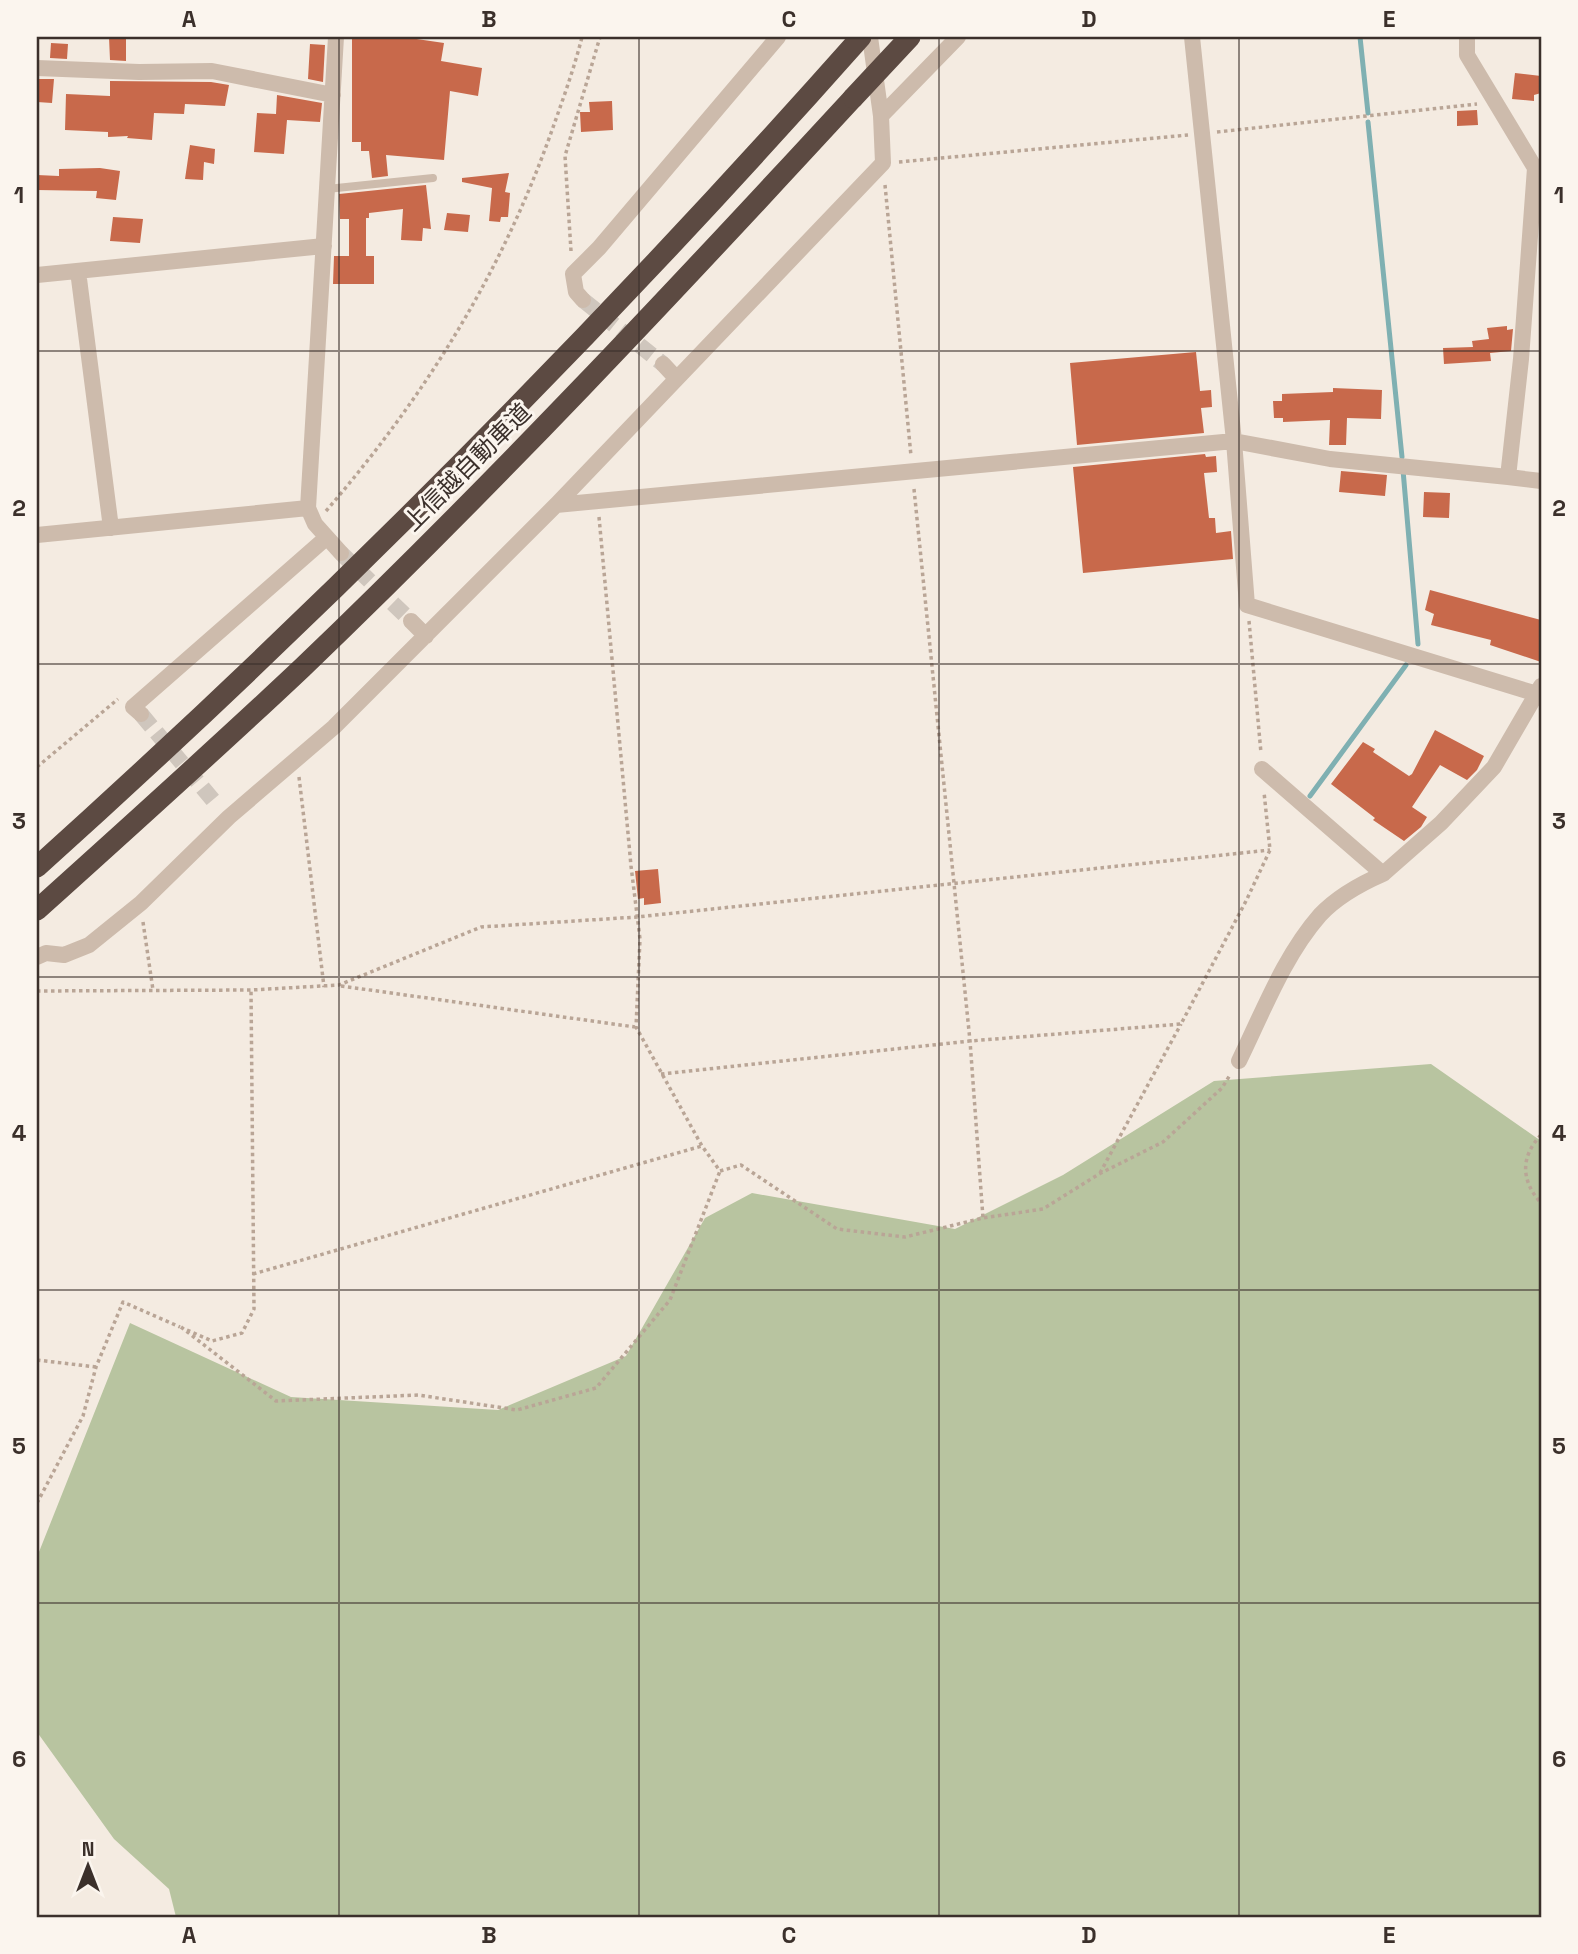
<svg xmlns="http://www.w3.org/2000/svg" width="1578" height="1954" viewBox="0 0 1578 1954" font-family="'Space Grotesk','Noto Sans JP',sans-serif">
<rect width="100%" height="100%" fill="#f4ebe1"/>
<path fill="#b8c4a0" d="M1431,1064L1541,1141V1917H176L169,1889L114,1839L37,1732V1557L130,1323L291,1397L498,1410L626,1356L705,1218L752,1193L955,1229L1063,1175L1214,1081Z"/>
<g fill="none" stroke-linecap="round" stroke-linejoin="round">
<path stroke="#7fb0b2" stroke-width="5" d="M1360,37L1368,113
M1368,122L1402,457
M1403,470L1418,644
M1310,796L1406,665"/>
</g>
<path fill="#c8694b" d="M109,37H126V61L110,60Z
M352,37H403L444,43L441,61L482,68L478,96L450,91L444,160L386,155L388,176L372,178L369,151H361V142H352Z
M51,43L68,44L67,59L50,58Z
M310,44L325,45L323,82L308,79Z
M1515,73L1541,76V93L1534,95V101L1512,99Z
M37,79H54L52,103L37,102Z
M110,81L211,82L229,85L225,106L185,104L184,114L154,113L152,140L127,138L128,136L108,137V132L65,130L66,94L110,96Z
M277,95L322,103L320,122L287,120L284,154L254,152L257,113L276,114Z
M612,101L613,130L581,132L580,112H590L589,102Z
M1477,110L1478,125L1457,126V111Z
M190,145L215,149L214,164L204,162L203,180L185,179Z
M100,168L120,171L116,200L96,198L97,191L37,190V175L59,176V169Z
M509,173L505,192L510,193L508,217H501L500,222L489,221L492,188L462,182V178Z
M426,185L431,229L423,228L422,241L401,240L403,209L369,213V218H366V256H374V284H333L334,256H349V219H340L339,194Z
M447,213L470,215L468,232L444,230Z
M113,217L143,219L140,243L110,241Z
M1507,326V330L1513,329L1511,351L1490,353L1491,361L1444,364L1443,348L1473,347L1472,341L1489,339L1487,328Z
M1196,352L1200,391L1211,390L1212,407L1201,408L1204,433L1077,445L1070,363Z
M1333,388L1382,390L1381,419L1347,418L1346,445H1329L1330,420L1283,422V418H1274L1273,401H1282V394L1333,392Z
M1205,454L1206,457L1216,456L1217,472L1204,473L1209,518H1215L1216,533L1231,531L1233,559L1083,573L1073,467Z
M1341,471L1387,475L1385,496L1339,492Z
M1424,492L1450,493L1449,518L1423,517Z
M1430,590L1541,620V662L1490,645L1491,640L1431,625L1434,614L1425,610Z
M1435,730L1484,756L1477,770L1467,780L1440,765L1412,807L1427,817L1421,827L1404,841L1373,820L1375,818L1331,784L1363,742L1375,749L1373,752L1409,776L1412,774Z
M658,869L661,903L644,905V898L638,899L635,871Z"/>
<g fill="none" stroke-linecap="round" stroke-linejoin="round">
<path stroke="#cfc6bd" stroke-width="16" stroke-dasharray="16 8" stroke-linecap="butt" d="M583,300L663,364
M341,553L411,621
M141,714L217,805"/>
<path stroke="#b9a596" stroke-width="3.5" stroke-dasharray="3.5 3.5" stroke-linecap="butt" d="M1217,132L1477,104
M899,162L1188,135
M885,185L911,456
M571,251L565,156L600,37
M914,489L970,1041L983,1218
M326,511C425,396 500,276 551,133C562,102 574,69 582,37
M599,517L631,866L640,939L636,1027L702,1146L720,1171L741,1165L837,1229L905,1237L983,1218L1043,1209L1099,1174L1163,1142L1222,1088L1230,1075
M1249,621L1261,753
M37,767L118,699
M299,777L324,987
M143,922L153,990
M341,986L635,1027
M37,991L251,990L339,985L481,927L637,917L1270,850
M661,1074L970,1041L1181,1024L1246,901L1270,850L1264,792
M1541,1135C1520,1157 1521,1181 1541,1203
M1100,1173L1181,1024
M253,1274L702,1146
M181,1327L276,1401L418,1395L517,1410L596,1388L670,1300L720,1171
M187,1330L212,1341L242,1333L254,1309L251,990
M37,1360L96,1367
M37,1503L83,1416L96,1367L123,1302L180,1327"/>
<path stroke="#cdbbac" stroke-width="8" d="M327,189L433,178"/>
<path stroke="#cdbbac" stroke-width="16" d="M336,37L308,508L315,524L341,553
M1192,37L1234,441L1247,605L1537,694
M37,68L139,72L212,71L333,95
M881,116L958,37
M78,271L111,528
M37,275L324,246
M583,300L576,292L573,274L599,248L778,37
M663,364L676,378
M1508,477L1541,481
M556,505L1234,441L1330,459L1508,477L1521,359L1535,168L1467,55V37
M37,535L308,508
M411,621L426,636
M141,714L133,707L326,538
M1262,769L1383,874L1441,823L1494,767L1541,686
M37,957L46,953L64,955L89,945L141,903L229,817L334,727L556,505L883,163L881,116L870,37
M1239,1061C1263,1012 1284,956 1320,915C1337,897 1360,884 1383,874"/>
<path stroke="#5c4a42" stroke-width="21" d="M37,867C327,606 602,329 861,37
M37,910C126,830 215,750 302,668C493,485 674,292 853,98"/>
<path stroke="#5c4a42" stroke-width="21" d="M853,98L910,37"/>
</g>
<path fill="none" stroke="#3b302b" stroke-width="2" stroke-opacity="0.55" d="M339,37V1917M639,37V1917M939,37V1917M1239,37V1917M37,351H1541M37,664H1541M37,977H1541M37,1290H1541M37,1603H1541"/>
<g text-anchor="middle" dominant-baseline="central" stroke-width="6" stroke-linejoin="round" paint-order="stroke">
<g font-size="24" fill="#3b302b" stroke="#fbf5ee">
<text transform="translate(467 467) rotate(-45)">上信越自動車道</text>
</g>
</g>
<rect width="1578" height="1954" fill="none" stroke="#fbf5ee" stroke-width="77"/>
<g transform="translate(88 1866)" stroke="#fbf5ee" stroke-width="5" paint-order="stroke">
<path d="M0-5L12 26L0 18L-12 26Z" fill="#3b302b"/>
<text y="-10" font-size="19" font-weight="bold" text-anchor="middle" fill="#3b302b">N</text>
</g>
<rect x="38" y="38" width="1502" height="1878" fill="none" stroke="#3b302b" stroke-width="2.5"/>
<g font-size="23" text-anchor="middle" font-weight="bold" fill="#3b302b">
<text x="189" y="27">A</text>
<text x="489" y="27">B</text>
<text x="789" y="27">C</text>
<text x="1089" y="27">D</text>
<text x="1389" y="27">E</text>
<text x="19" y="203">1</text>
<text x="1559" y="203">1</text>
<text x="19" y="516">2</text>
<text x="1559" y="516">2</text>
<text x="19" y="829">3</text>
<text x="1559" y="829">3</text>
<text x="19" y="1141">4</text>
<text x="1559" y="1141">4</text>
<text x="19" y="1454">5</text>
<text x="1559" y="1454">5</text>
<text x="19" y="1767">6</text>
<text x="1559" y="1767">6</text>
<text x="189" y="1943">A</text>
<text x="489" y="1943">B</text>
<text x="789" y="1943">C</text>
<text x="1089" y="1943">D</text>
<text x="1389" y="1943">E</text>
</g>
</svg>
